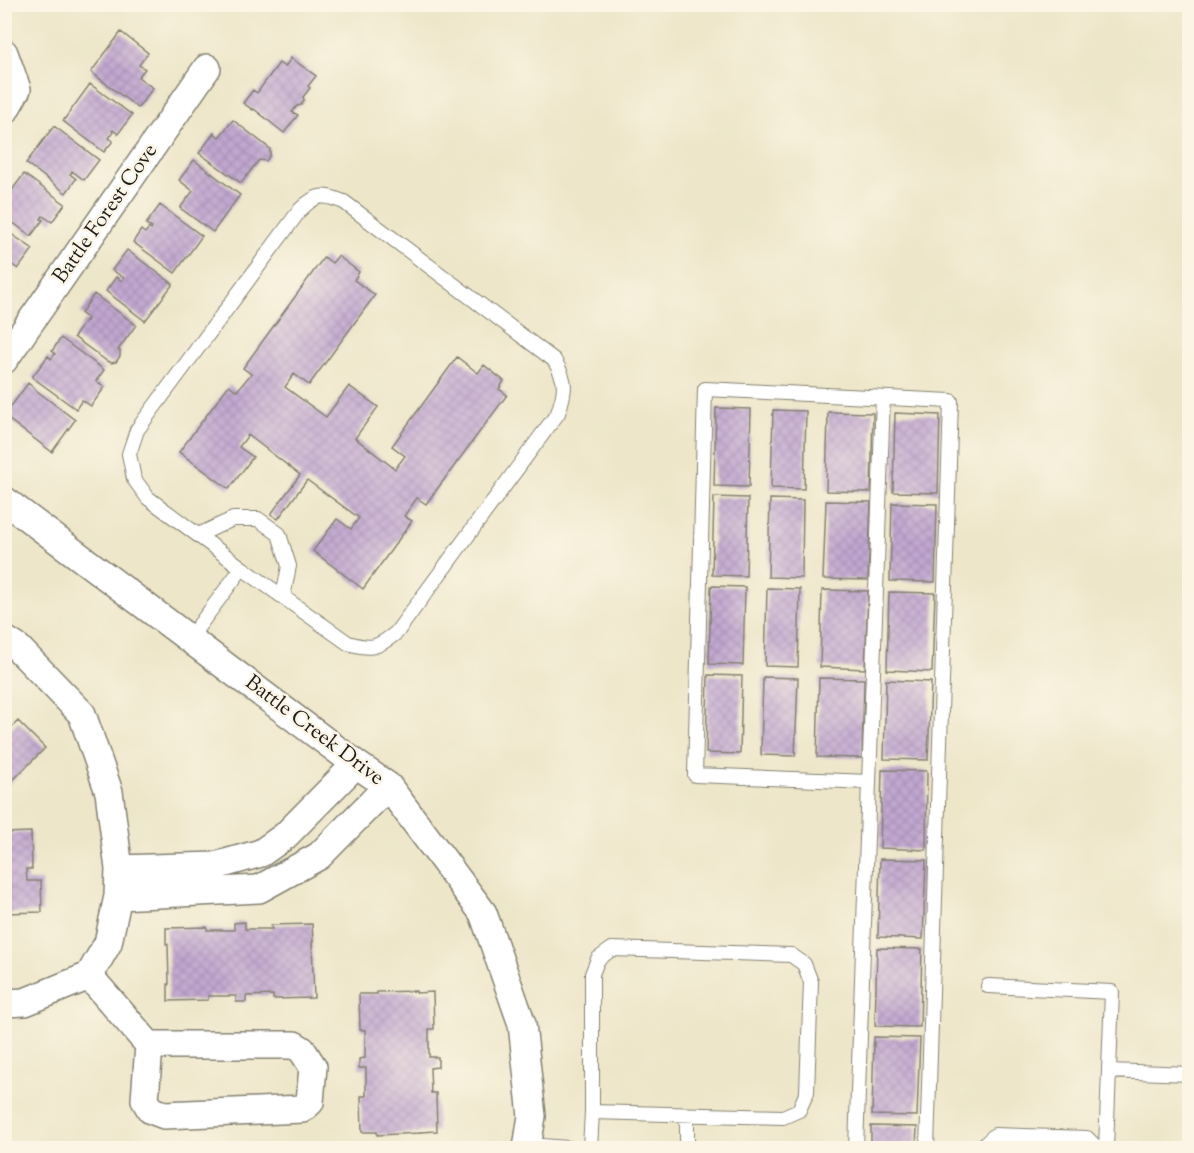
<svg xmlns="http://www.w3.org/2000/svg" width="1194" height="1153" viewBox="0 0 1194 1153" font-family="'Sorts Mill Goudy',serif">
<defs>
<pattern id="building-cross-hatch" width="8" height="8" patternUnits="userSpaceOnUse" patternTransform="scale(1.5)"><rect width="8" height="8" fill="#c1a7d0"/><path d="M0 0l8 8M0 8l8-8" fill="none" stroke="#a58fb2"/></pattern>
</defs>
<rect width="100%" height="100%" fill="#fcf5e5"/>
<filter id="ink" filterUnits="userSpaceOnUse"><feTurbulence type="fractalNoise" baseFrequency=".0167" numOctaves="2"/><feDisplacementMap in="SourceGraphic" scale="12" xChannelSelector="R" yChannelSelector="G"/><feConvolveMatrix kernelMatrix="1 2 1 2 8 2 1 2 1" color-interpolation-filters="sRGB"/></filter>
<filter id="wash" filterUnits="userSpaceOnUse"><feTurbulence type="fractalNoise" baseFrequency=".008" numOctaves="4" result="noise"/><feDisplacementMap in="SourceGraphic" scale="24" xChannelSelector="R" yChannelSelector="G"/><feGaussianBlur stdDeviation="1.35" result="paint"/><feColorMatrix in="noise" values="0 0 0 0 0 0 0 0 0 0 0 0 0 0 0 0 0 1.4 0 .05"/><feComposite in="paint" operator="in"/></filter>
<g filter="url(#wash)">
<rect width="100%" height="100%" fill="#ede6c9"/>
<g id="blocks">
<path fill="url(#building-cross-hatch)" d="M121,32L148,53L139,65L145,69L138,77L153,88L138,108L91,72Z
M291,58L316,76L308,86L310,88L303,97L304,100L301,105L297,106L292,112L298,115L284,133L254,109L253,110L243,103L253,90L257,93L279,63L285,67Z
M90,84L132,115L118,134L113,130L112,131L113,132L109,138L113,141L104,152L63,121Z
M233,120L269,148L270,150V155L266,161L259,160L241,183L199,153L214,133L219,137Z
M54,126L99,160L84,180L72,171L70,174L76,179L66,193L26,163Z
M194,160L240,195L213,232L180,208L193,191L179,180Z
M24,174L65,204L52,222L43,216L41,219L43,220L31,236L4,216V197L6,198Z
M160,205L202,236L175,273L133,242L141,230L145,233L149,228L151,230L152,228L146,224Z
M4,229L33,249L18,269L7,261L5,264L10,268L4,276Z
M127,250L173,284L145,321L106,291L116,277L122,281L124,278L112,270Z
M338,256L359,272L354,280L375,295L309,385L294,374L285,387L326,417L349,386L378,407L355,438L395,469L405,456L392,446L457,357L478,373L484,365L504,381L499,389L507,395L426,504L417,498L404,516L412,521L363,589L313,551L337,519L351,529L359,518L307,480L278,519L271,514L300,475L248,435L239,447L253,457L229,489L179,452L229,385L237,391L251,374L243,368L324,257L332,263Z
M94,294L136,325L118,350L120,351V356L116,362L111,363L109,361L108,362L74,337L86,320L87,321L88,319L81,313Z
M61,338L104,370L96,381L105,387L91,406L82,400L76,409L32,377L48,356L51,359L55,354L52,351Z
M28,383L33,387V388L75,420L52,452L4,416Z
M716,408L751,409L749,487L714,486Z
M773,410L806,411L804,489L771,488Z
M828,412L873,413L871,492L826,491Z
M895,413L940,415L938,493L893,492Z
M714,497L748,498L746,576L712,575Z
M770,499L803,500L802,578L768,577Z
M826,501L871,502L868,580L823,579Z
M892,503L937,504L935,582L890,581Z
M711,586L745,587L743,665L709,664Z
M767,588L800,589L798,667L765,666Z
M822,590L868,591L865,669L820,667Z
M889,592L935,593L932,672L887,670Z
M708,675L742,676L740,754L706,753Z
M763,677L798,678L795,756L761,755Z
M819,678L864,679L862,758L817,757Z
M886,680L931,682L928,760L884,759Z
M18,721L45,748L4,789V728L8,731Z
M882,770L927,771L926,850L880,848Z
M31,832L32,869H26L27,881H41L42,912L4,913V833Z
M880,859L926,860L923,939L878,937Z
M245,922V929H272L271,925L312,924L313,942H312L314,998L273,999V995L246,996V1002H236V996H208V1000L168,1001V984H169L168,944H166V928L207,927V930H234V923Z
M877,948L922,949L920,1027L875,1026Z
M416,991V993L433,992L434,1029H429V1057H438V1067L430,1068L431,1093H436L437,1131L420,1132V1133L377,1135V1132H362L361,1096H366V1068H359V1059L365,1058V1030H360L359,994H377V992Z
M874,1037L920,1038L917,1116L872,1115Z
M871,1126L917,1127L916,1148H871Z"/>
</g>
</g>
<g filter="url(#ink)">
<use href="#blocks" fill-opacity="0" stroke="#848172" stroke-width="1.5"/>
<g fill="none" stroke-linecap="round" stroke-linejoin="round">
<g stroke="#848172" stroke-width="16">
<path id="lane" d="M198,535L233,519H258L279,534L289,566L283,597
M189,639L242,568L348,643C372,650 377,648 396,633L558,413C566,389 567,381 554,360L344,202C323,194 317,193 300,210L137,430L129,454L134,479L148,498L242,568
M869,782L883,398
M988,986L1112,992L1106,1148
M1109,1071L1190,1074
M528,1145L568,1148
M590,1148L592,1112V974L598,959L612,949L791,955L804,964L811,982L807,1092L799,1110L783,1117L592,1112
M687,1148V1115
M856,1148L869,782L695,775L705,389L951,401L927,1148
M981,1148L995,1135L1087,1138L1097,1148"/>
</g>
<g stroke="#848172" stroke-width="30">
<path id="street" d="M4,53L17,89L4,112
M4,360L207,68
M4,500L356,764L388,786L483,913L522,1024L532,1116L527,1148
M4,639L18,648L82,714L109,792L119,869L118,896L108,943L89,976L25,1002L4,1003
M119,869L215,866L261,853L285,836L356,764
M118,896L259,889L319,856L388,786
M89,976L149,1045H294L302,1050L313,1067L310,1102L302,1109L164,1115L151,1110L145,1100L149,1045"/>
</g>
<use href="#lane" stroke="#fff" stroke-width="14"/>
<use href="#street" stroke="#fff" stroke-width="27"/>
</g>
</g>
<g text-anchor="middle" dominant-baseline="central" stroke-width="5" stroke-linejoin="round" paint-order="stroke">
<g font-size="21" fill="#1c1c1c" stroke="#fcf5e5">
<text transform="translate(106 214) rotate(-55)">Battle Forest Cove</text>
<text transform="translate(314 731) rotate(37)">Battle Creek Drive</text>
</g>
</g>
<rect width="1194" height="1153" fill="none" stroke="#fcf5e5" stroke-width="24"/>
</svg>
